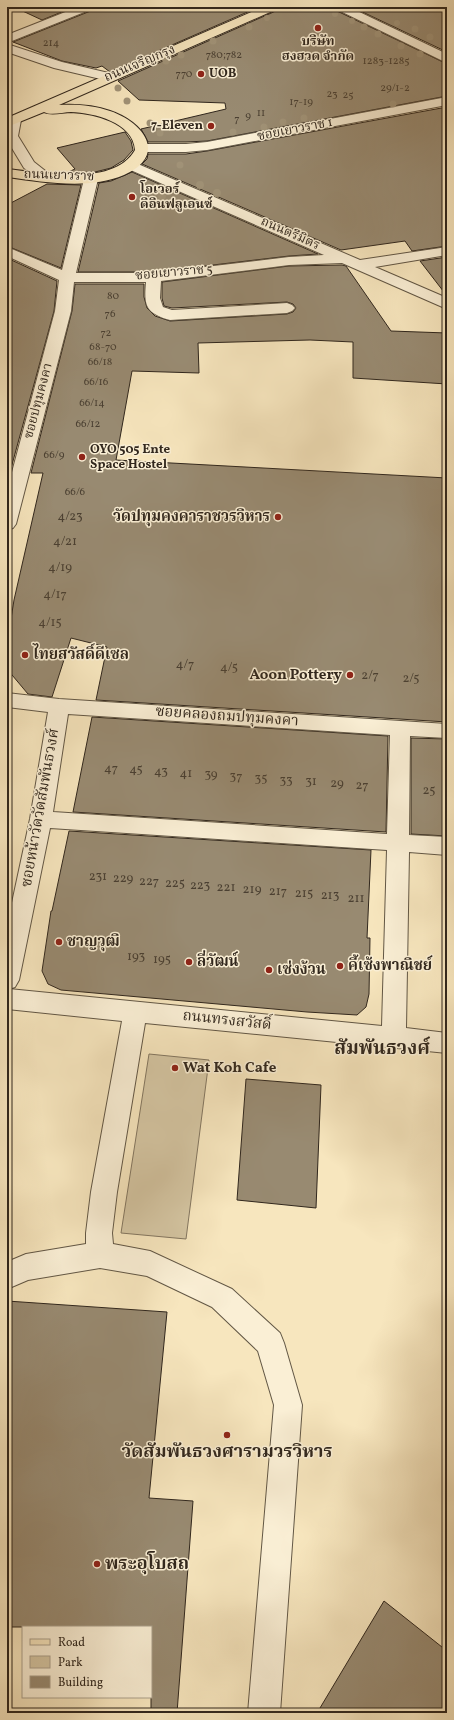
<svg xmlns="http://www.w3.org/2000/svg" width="454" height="1720" viewBox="0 0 454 1720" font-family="Vollkorn,'Noto Serif Thai',serif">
<rect width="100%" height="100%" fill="#f7e6be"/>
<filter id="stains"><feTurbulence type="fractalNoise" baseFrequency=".005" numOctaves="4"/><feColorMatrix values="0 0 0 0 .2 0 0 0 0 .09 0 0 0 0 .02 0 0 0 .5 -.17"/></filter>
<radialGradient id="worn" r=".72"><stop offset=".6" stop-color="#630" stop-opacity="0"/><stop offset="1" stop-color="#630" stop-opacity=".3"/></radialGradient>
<path fill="#d5c6a3" stroke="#837660" d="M149,1054L209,1060L186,1239L121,1233Z"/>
<path fill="#988a71" stroke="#31271d" d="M14,7H74L42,20Z
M96,7H259L110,72L102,66L96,68L62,61L13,42L93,10Z
M280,7H332L335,10L447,64V96L207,141L186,142H148L141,129L226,109L225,103L139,100L118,81L278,10Z
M352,7H447V52Z
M447,107V246L412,251L405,241L341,250L142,164L147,159L148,154H186L207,151Z
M125,132L131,141L133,150L124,160L111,168L95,172L66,173L75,169L57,148Z
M132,172L318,254L289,256L154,272H78L99,183L111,181Z
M47,184L81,185L61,268L7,246V205Z
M447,257V296L420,261Z
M7,258L57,281L54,311L10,472H7Z
M342,265L346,266L391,331L447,333V384L353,378V342L310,340L198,343L199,373L132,371L116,460L447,478V722L96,700L107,647L71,638L52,697L28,694L7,669V644L14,600L43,473H31L72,311L75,284H144V297L147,308L155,316L170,321L287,314L293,312L296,308L293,304L287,302L172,308L164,306L162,298V282L289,266Z
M92,717L388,736L386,832L73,812Z
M411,738L447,739V836L411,834Z
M69,831L371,850L367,938H370L369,994L366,1007L357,1015L307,1012L61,990L48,984L42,971L51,911H52Z
M246,1079L321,1085L316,1208L237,1200Z
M7,1301L167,1312L149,1498L193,1501L177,1713H151V1627H7Z
M384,1601L447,1651V1713H317Z"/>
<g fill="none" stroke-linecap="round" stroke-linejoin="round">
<g stroke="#625745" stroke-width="2">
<path id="minor" d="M78,7H94L92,9L7,43V35Z
M334,7H349L447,54V63L336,9Z
M7,44L62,62L113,74L115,77L113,80L109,81L54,68L7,52Z
M447,97V105L207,150L186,152H142L137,151L135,148L137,145L142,144H186L207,142Z
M14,116L19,117L21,120L18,136L34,162L53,177L51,180L46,181L41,180L24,168L7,140V120L9,117Z
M131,161L360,260L447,247V255L375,267L447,298V309L342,263L289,265L161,281L160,298L163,307L172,310L287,303L292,305L295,308L292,311L287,313L170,320C145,313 144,305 146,282H74L71,311L16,524L13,528L7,530V491L55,311L59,280L7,256V247L62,270L84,179L86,176L91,175L96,176L98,179L76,273H154L289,257L324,255L126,168L124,165L126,162Z
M7,693L59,699L447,724V738L410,736L409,835L447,837V855L409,852L406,1028L447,1033V1053L145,1023L117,1192L112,1233L113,1244L150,1251L232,1289L280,1333L284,1343L302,1405L280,1713H248L274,1405L258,1351L212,1307L147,1276L100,1268L28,1280L7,1289V1262L26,1254L86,1244V1233L91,1192L122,1021L7,1009V926L30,819L48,712L7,707ZM68,714L390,735L387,834L53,812ZM50,828L387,850L382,1026L9,989L15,987L19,980Z"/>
</g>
<g stroke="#31271d" stroke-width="2">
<path id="major" d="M263,7H279L277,9L59,105C76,104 93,105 110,111C143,122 169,155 124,175C89,190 44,182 7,177V169C43,173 114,187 135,150C133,122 94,113 71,112C63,112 51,116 44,112L7,127V118Z"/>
</g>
<use href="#minor" fill="#faefd5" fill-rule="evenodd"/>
<use href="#major" fill="#f7e6be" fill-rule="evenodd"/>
</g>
<g fill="#a19378">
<circle cx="335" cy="14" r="3"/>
<circle cx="267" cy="18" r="3"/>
<circle cx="352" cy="21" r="3"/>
<circle cx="397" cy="23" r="3"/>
<circle cx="249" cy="27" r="3.5"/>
<circle cx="364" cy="27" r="3.5"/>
<circle cx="415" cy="29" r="3.5"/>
<circle cx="378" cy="34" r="3.5"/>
<circle cx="430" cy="37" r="3.5"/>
<circle cx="213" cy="41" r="3.5"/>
<circle cx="401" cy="46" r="3.5"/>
<circle cx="420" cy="54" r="3.5"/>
<circle cx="181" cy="55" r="3.5"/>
<circle cx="166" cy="61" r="3.5"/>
<circle cx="118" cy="88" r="3.5"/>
<circle cx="127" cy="101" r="3.5"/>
<circle cx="393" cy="104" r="3.5"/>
<circle cx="304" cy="118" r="3.5"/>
<circle cx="283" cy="122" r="3.5"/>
<circle cx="150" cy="123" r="3.5"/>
<circle cx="264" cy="127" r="3.5"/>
<circle cx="233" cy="132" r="3.5"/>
<circle cx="160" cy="133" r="3.5"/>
<circle cx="180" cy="165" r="3.5"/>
<circle cx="200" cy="185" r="4"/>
<circle cx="217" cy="193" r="4"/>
<circle cx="162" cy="196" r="4"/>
</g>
<g fill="#8f2418" stroke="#faefd5" stroke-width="1.5">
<circle cx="318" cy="28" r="4"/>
<circle cx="201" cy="74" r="4"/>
<circle cx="211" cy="126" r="4"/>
<circle cx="132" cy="197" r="4"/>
<circle cx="82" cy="457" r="4"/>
<circle cx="278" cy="517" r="4"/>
<circle cx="25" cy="655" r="4"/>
<circle cx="350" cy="675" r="4"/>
<circle cx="59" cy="942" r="4"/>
<circle cx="189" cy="962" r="4"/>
<circle cx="340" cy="966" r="4"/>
<circle cx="269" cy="970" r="4"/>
<circle cx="175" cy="1068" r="4"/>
<circle cx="227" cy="1435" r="4"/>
<circle cx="97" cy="1564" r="4"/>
</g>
<g text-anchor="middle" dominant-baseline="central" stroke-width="3" stroke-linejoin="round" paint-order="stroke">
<g font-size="11" fill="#4b4032">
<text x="51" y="43">214</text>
<text x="224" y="55">780;782</text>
<text x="386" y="61">1283-1285</text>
<text x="184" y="74">770</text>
<text x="395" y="88">29/1-2</text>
<text x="332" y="94">23</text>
<text x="348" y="95">25</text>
<text x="301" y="102">17-19</text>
<text x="261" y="113">11</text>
<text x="248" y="116">9</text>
<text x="237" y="119">7</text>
<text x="113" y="296">80</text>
<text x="110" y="314">76</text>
<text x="106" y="333">72</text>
<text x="103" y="347">68-70</text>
<text x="100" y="362">66/18</text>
<text x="96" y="382">66/16</text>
<text x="92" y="403">66/14</text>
<text x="88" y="424">66/12</text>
<text x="54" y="455">66/9</text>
<text x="75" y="492">66/6</text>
</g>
<g font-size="13" font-weight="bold" fill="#31271d" stroke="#faefd5" text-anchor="start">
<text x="318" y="42" text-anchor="middle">บริษัท<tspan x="318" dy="15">ฮงฮวด จำกัด</tspan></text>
<text x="209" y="74">UOB</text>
<text x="203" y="126" text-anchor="end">7-Eleven</text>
<text x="140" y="190">โอเวอร์<tspan x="140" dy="15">ดิอินฟลูเอนซ์</tspan></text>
<text x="90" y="450">OYO 505 Ente<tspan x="90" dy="15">Space Hostel</tspan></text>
</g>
<g font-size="13" fill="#31271d" stroke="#faefd5">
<text transform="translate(140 64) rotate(-23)">ถนนเจริญกรุง</text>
<text transform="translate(295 130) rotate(-11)">ซอยเยาวราช 1</text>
<text transform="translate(59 176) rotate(2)">ถนนเยาวราช</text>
<text transform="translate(290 234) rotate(24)">ถนนตรีมิตร</text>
<text transform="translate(174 273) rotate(-5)">ซอยเยาวราช 5</text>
<text transform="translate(39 401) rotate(-75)">ซอยปทุมคงคา</text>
</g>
<g font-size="13" fill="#4b4032">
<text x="70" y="517">4/23</text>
<text x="65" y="542">4/21</text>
<text x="60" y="568">4/19</text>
<text x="55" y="595">4/17</text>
<text x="50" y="623">4/15</text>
<text x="185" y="665">4/7</text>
<text x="229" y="668">4/5</text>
<text x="370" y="676">2/7</text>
<text x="411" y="679">2/5</text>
<text x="111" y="769">47</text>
<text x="136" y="770">45</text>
<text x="161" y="772">43</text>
<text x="186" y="774">41</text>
<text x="211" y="775">39</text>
<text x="236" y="777">37</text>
<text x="261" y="779">35</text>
<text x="286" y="781">33</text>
<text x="311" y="782">31</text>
<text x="337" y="784">29</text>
<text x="362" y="786">27</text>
<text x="429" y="791">25</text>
<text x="98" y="877">231</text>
<text x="123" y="879">229</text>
<text x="149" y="882">227</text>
<text x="175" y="884">225</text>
<text x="200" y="886">223</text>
<text x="226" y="888">221</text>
<text x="252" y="890">219</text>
<text x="278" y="892">217</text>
<text x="304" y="894">215</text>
<text x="330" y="896">213</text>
<text x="356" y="899">211</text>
<text x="136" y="957">193</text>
<text x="162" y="960">195</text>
</g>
<g font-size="15" font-weight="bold" fill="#31271d" stroke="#faefd5" text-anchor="start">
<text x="270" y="517" text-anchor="end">วัดปทุมคงคาราชวรวิหาร</text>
<text x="33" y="655">ไทยสวัสดิ์ดีเซล</text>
<text x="342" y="675" text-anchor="end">Aoon Pottery</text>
<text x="67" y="942">ชาญวุฒิ</text>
<text x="197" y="962">ลี่วัฒน์</text>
<text x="348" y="966">คี้เซ้งพาณิชย์</text>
<text x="277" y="970">เซ่งง้วน</text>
<text x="183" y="1068">Wat Koh Cafe</text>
</g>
<g font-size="15" fill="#31271d" stroke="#faefd5">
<text transform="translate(227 717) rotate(4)">ซอยคลองถมปทุมคงคา</text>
<text transform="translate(41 808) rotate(-80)">ซอยหน้าวัดวัดสัมพันธวงศ์</text>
<text transform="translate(227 1021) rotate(6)">ถนนทรงสวัสดิ์</text>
</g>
<g font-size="18" font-weight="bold" fill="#31271d" stroke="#faefd5">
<text x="227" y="1452">วัดสัมพันธวงศารามวรวิหาร</text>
<text x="105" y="1564" text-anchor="start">พระอุโบสถ</text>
</g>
<g font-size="19" font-weight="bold" fill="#31271d" stroke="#faefd5">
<text x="382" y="1049">สัมพันธวงศ์</text>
</g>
</g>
<rect width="454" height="1720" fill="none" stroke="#f7e6be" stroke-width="24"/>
<rect x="8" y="8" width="438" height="1704" fill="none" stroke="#31271d" stroke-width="2"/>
<rect x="12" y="12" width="430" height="1696" fill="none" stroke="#31271d"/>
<rect x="22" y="1626" width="130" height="72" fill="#faefd5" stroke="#aa9f8b"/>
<rect x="30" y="1639" width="20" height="6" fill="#f7e6be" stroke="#aa9f8b"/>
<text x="58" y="1646" font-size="12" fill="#31271d">Road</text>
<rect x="30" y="1656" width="20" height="12" fill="#d5c6a3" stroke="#aa9f8b"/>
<text x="58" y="1666" font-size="12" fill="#31271d">Park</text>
<rect x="30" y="1676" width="20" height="12" fill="#988a71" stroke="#aa9f8b"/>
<text x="58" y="1686" font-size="12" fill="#31271d">Building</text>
<rect width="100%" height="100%" filter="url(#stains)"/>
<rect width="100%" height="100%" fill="url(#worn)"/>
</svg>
